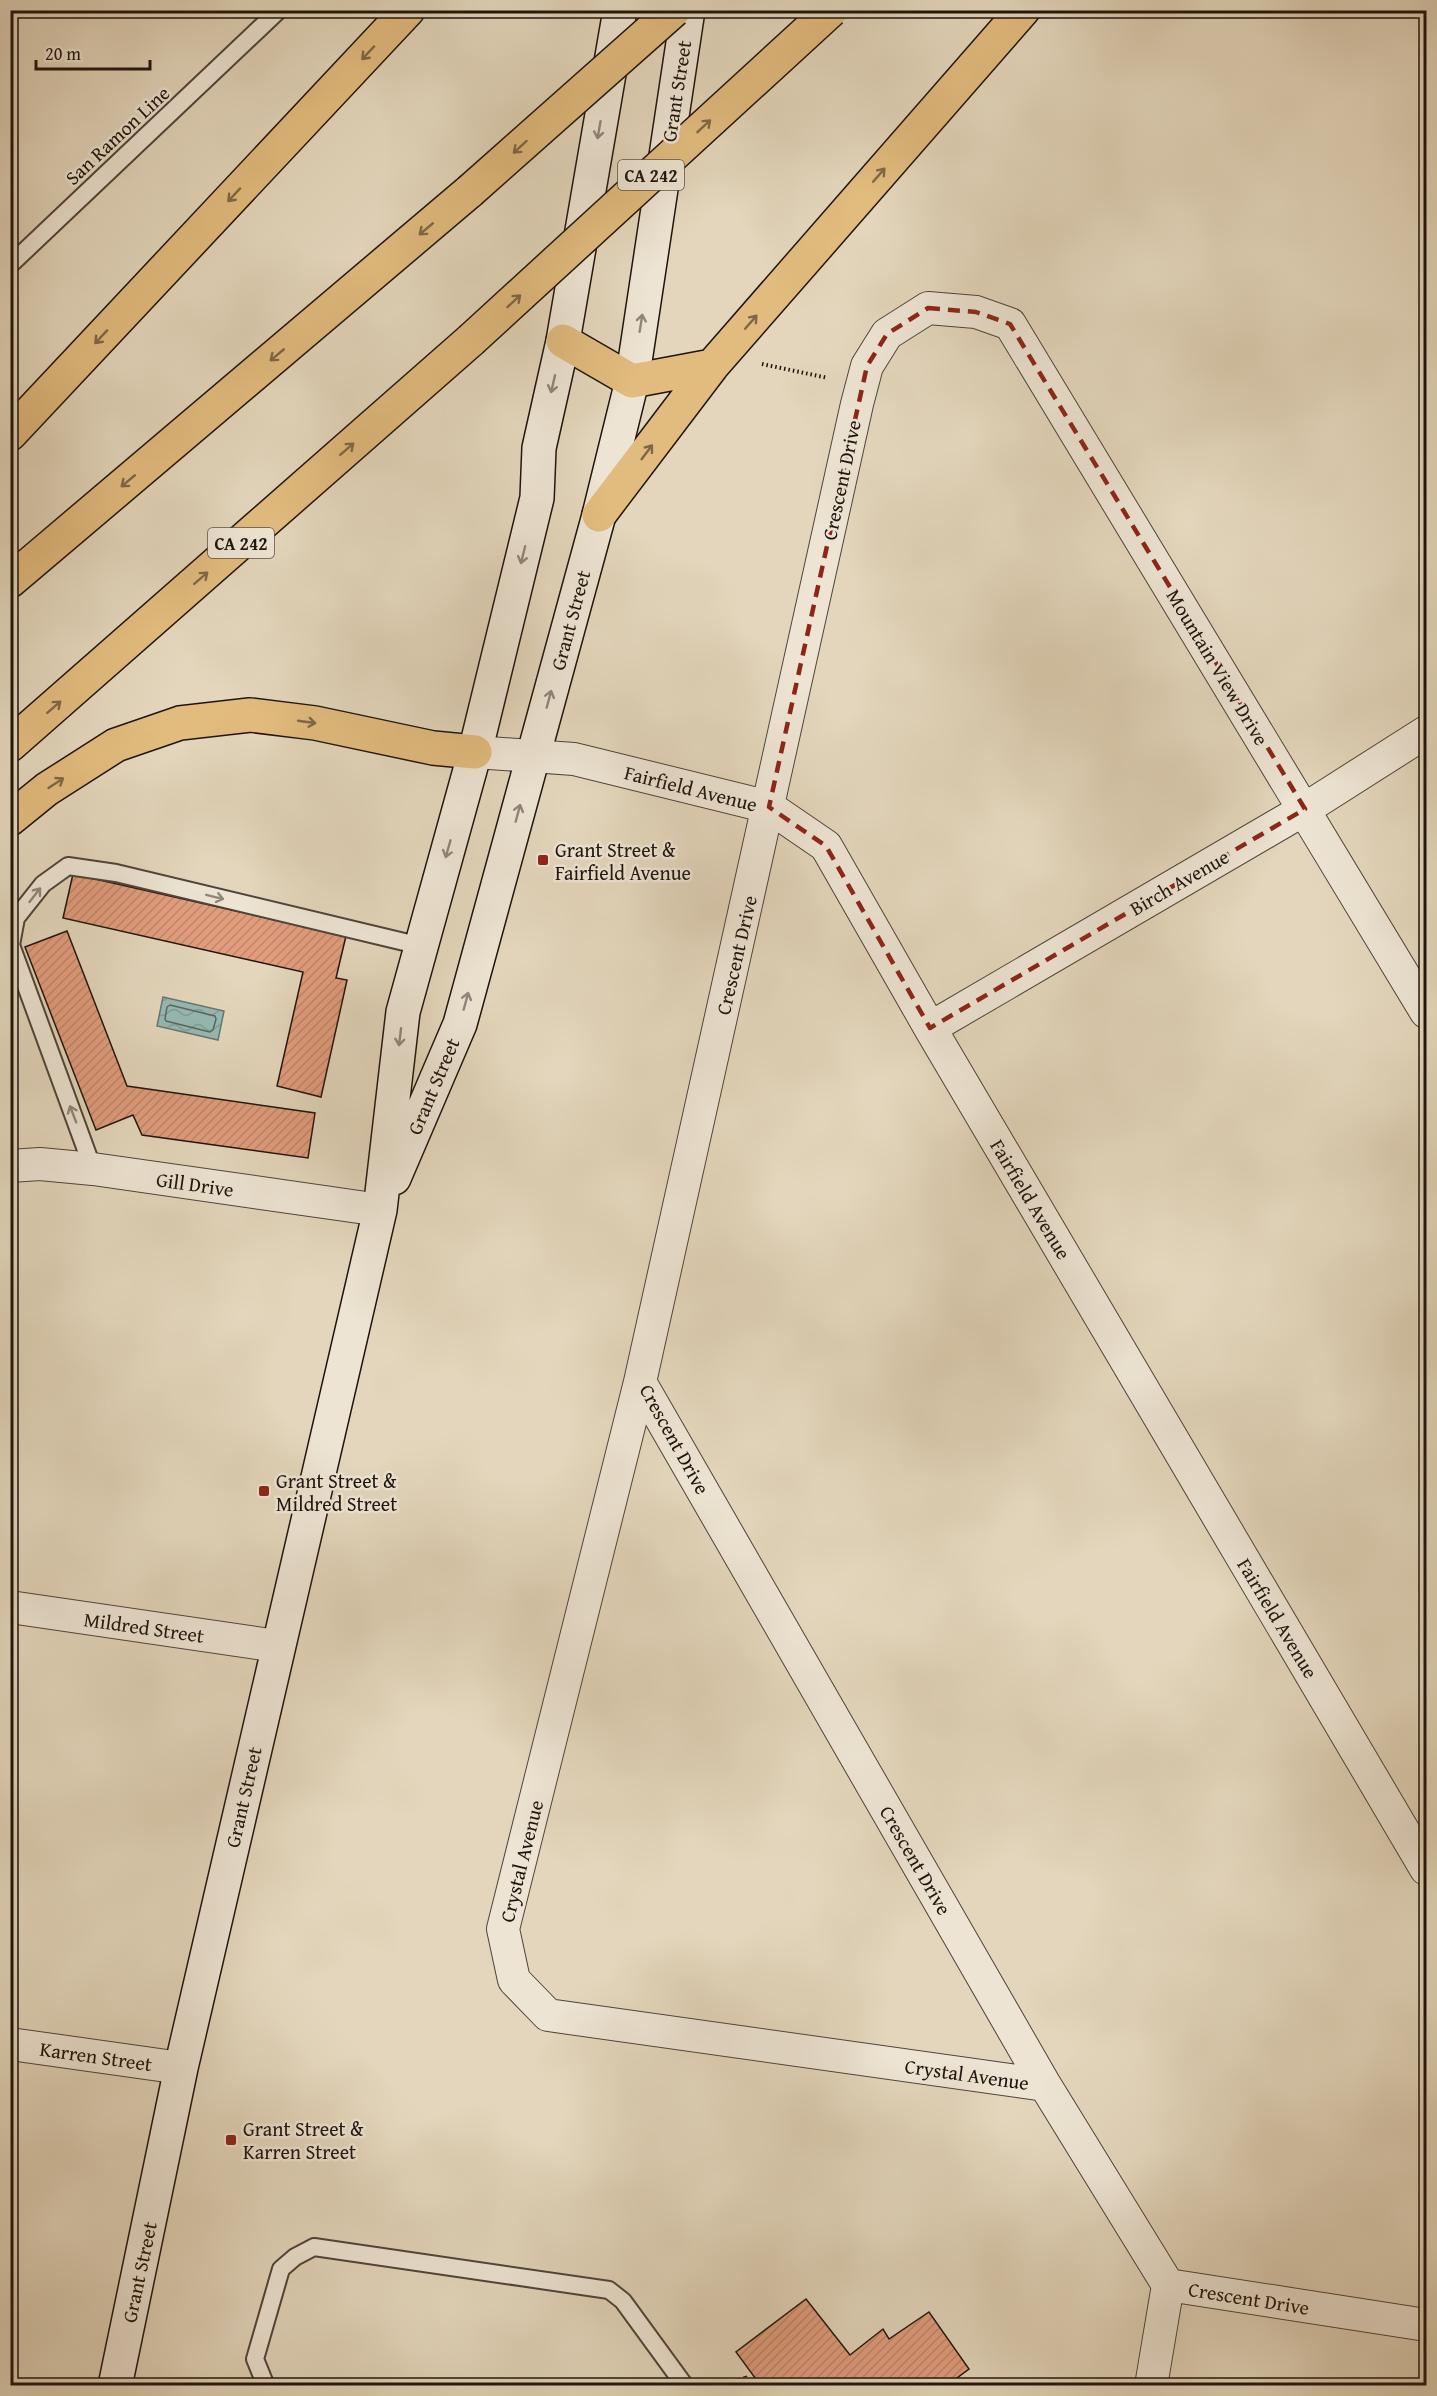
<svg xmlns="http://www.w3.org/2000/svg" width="1437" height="2396" viewBox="0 0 1437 2396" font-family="'Gentium Book Plus',serif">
<defs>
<pattern id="water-waves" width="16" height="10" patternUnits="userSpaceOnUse" patternTransform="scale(1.5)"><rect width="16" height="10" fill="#95b9b4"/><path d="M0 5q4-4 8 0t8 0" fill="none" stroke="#809e9a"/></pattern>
<pattern id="building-hatch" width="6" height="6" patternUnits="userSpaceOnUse" patternTransform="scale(1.5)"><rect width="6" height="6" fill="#e29d7d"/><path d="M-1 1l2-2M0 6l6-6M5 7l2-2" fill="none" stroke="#c1866b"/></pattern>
</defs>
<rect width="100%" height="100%" fill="#e3d6bc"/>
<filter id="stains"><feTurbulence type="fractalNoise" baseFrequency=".00333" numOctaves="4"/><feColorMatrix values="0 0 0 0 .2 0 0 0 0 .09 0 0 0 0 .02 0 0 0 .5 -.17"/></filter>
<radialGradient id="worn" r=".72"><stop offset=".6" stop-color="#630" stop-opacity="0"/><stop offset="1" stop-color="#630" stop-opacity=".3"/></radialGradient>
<path fill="url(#water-waves)" stroke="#657771" stroke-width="1.5" d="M163,997L224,1011L218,1040L157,1026Z"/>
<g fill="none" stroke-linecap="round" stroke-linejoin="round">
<path stroke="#5a6660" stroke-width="1.5" d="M170,1005L215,1016L216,1019L213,1030L210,1032L166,1021L165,1019L167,1007Z"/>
</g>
<path fill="url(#building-hatch)" stroke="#1e140d" stroke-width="1.5" d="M73,874L346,936L336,978L347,980L321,1097L277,1086L303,972L63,918Z
M67,931L127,1086L315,1113L308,1158L142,1135L133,1115L96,1130L25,947Z
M806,2299L850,2355L883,2329L889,2339L929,2312L969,2369L946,2386H761L736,2352Z"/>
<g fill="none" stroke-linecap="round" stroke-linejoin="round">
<g stroke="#4f4439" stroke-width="20">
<path id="lane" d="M10,265L279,10
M93,1169L11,945L16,918L43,884L68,866L116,873L421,946
M266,2386L255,2359L281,2269L295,2257L314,2247L609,2290L623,2301L685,2386"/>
</g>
<g stroke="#4f4439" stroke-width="34">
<path id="street" d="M475,752L574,759L769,807L826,846L930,1028L1426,1869
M1426,1012L1010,324L976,312L928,308L887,334L867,366L857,404L640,1382L1045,2085L1168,2285L1426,2325
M930,1028L1305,809L1426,732
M10,1166L40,1164L93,1169L380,1210
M640,1382L503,1929L514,1980L548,2015L1045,2085
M10,1607L277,1646
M10,2044L181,2068
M1151,2386L1168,2285"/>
</g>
<g stroke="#1e140d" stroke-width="36">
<path id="secondary" d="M394,1178L460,1024L599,515L632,381L688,10
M115,2386L181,2068L380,1210L403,1012L475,752L537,498L539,448L563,341L620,10"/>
</g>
<g stroke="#1e140d" stroke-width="36">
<path id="highway" d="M563,341L632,381L712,366
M10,434L408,10
M599,515L712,366L1023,10
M10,581L470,191
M10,745L471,340
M10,819L47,789L116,745L180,723L250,715L315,723L433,748L475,752"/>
</g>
<path stroke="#1e140d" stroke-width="4" stroke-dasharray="1.5 3" stroke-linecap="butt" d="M762,364L828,378
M745,2376L747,2386"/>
<use href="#lane" stroke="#ede4d3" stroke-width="16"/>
<use href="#street" stroke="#ede4d3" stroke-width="32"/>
<use href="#secondary" stroke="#ede4d3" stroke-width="33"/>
<use href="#highway" stroke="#e2bb7e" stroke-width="33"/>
<g stroke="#1e140d" stroke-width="36" stroke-linecap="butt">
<path id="highway-bridge" d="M470,191L674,10
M471,340L831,10"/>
</g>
<use href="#highway-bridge" stroke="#e2bb7e" stroke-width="33"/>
</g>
<defs><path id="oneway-shaft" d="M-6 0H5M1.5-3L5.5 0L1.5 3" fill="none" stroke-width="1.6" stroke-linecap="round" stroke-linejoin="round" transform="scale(1.5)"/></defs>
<g stroke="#806846">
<use href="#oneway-shaft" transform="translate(368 53) rotate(133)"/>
<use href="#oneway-shaft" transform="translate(704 126) rotate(-43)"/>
<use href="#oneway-shaft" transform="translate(520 147) rotate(138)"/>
<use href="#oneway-shaft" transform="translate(879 175) rotate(-49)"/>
<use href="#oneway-shaft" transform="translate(234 195) rotate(133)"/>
<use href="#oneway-shaft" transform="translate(426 229) rotate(140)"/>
<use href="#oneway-shaft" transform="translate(514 301) rotate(-43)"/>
<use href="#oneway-shaft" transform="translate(751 322) rotate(-49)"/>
<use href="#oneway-shaft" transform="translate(101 337) rotate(133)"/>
<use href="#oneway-shaft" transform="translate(277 355) rotate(140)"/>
<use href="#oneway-shaft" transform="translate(347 449) rotate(-41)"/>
<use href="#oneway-shaft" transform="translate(647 452) rotate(-53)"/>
<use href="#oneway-shaft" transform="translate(128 481) rotate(140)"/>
<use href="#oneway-shaft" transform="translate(201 578) rotate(-41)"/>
<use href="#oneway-shaft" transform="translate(54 707) rotate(-41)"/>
<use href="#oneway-shaft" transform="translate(307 722) rotate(8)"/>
<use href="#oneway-shaft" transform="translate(56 783) rotate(-33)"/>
</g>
<g stroke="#90867a">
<use href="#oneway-shaft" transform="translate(599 130) rotate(100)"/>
<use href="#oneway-shaft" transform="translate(641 323) rotate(-81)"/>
<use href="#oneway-shaft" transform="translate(553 384) rotate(103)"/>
<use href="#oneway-shaft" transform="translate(523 555) rotate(104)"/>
<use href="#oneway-shaft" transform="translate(549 699) rotate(-75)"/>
<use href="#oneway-shaft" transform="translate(518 813) rotate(-75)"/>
<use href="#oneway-shaft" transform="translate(448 849) rotate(106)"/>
<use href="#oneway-shaft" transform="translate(35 895) rotate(-52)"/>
<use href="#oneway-shaft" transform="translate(215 897) rotate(14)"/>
<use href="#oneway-shaft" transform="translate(466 1001) rotate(-75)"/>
<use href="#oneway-shaft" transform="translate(400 1037) rotate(97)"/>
<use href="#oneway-shaft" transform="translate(73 1114) rotate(-111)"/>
</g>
<path fill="none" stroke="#8f2418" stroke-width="4.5" stroke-dasharray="12 8" stroke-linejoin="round" d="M928,308L976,312L1010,324L1305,809L930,1028L826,846L769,807L867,366L887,334Z"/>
<g fill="#8f2418" stroke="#ede4d3" stroke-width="2">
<rect x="537" y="854" width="12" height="12" rx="3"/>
<rect x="258" y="1485" width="12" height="12" rx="3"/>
<rect x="225" y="2134" width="12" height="12" rx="3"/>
</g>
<g text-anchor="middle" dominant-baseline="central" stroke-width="5" stroke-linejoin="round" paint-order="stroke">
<g fill="#ede4d3" stroke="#5c5248" stroke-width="1.5">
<rect x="618" y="160" width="66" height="30" rx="4.5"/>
<rect x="208" y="528" width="66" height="30" rx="4.5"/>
</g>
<g font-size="18" font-weight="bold" fill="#1e140d">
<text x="651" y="175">CA 242</text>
<text x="241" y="543">CA 242</text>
</g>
<g font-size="20" fill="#1e140d" stroke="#ede4d3">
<text transform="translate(676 91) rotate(-81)">Grant Street</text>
<text transform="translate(117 135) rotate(-43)">San Ramon Line</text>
<text transform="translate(841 480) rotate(-78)">Crescent Drive</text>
<text transform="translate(570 620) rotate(-75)">Grant Street</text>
<text transform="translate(1218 667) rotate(59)">Mountain View Drive</text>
<text transform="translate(691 788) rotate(14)">Fairfield Avenue</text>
<text transform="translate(1179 882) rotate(-30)">Birch Avenue</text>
<text transform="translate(736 955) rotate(-77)">Crescent Drive</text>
<text transform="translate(433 1086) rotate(-67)">Grant Street</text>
<text transform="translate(195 1184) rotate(8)">Gill Drive</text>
<text transform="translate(1031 1199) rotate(59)">Fairfield Avenue</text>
<text transform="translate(675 1439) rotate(61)">Crescent Drive</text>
<text transform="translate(1278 1618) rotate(59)">Fairfield Avenue</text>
<text transform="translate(144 1627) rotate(8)">Mildred Street</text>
<text transform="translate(243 1797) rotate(-77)">Grant Street</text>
<text transform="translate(916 1860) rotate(60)">Crescent Drive</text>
<text transform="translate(521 1861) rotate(-76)">Crystal Avenue</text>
<text transform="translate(96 2056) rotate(8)">Karren Street</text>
<text transform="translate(967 2074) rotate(8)">Crystal Avenue</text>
<text transform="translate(139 2272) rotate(-78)">Grant Street</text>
<text transform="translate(1249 2298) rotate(9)">Crescent Drive</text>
</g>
<g font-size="20" fill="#1e140d" stroke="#ede4d3" text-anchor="start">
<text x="555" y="849">Grant Street &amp;<tspan x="555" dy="23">Fairfield Avenue</tspan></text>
<text x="276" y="1480">Grant Street &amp;<tspan x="276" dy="23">Mildred Street</tspan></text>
<text x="243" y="2128">Grant Street &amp;<tspan x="243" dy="23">Karren Street</tspan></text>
</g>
</g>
<rect width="1437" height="2396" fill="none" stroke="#e3d6bc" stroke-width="36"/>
<rect x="12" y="12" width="1413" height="2372" fill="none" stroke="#1e140d" stroke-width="3"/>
<rect x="18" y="18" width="1401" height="2360" fill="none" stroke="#1e140d" stroke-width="1.5"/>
<path d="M36 60v9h114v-9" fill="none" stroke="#1e140d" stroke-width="3"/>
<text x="45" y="60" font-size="18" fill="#1e140d" stroke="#ede4d3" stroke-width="4.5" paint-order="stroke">20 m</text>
<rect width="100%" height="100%" filter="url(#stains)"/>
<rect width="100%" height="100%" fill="url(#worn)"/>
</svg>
